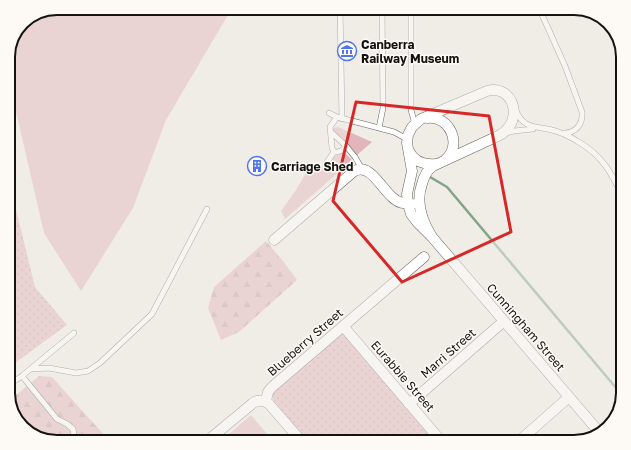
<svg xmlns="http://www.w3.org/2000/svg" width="631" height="450" viewBox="0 0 631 450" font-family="'Golos Text',sans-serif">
<defs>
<pattern id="forest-firs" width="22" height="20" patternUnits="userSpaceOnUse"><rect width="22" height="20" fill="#e1b5ba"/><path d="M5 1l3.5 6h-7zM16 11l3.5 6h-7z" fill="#c09b9f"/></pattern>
<pattern id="park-dots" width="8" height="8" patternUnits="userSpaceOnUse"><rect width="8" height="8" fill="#e1b5ba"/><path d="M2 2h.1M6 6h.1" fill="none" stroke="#c09b9f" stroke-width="1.8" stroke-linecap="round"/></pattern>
</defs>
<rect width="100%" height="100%" fill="#f0ede7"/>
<path fill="#e1b5ba" d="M57,8H232L166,120L133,208L81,291L44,233L8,77V54L25,20Z
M338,127L372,142L357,155L342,138L333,131V128Z
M342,153L346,154L352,160L331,179L285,219L281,211L296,190L309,168L319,173L325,161L329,163L335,156Z
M251,415L274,442H220Z"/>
<path fill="url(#forest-firs)" d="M266,241L283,261L297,280L239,332L221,340L208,308L214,287Z
M39,376L52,377L86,415L111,442H57L27,432L12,404L15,396Z"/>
<path fill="url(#park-dots)" d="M8,177L35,287L67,325L8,368Z
M341,334H344L437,442H308L274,401L272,395L274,392Z"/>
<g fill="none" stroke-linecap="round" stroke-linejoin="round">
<path stroke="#83a487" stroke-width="2.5" d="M430,177L447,187L622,395"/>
<g stroke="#65625e" stroke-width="6">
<path id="service" d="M340,8L342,119
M411,8V110L415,124
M539,8L565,66L582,112C583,124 576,133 564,133
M516,111C524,129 535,126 552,130C560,132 569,136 577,141C602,155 611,172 623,197
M329,113L337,117
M379,128L394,132L407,139
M331,132L346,146C342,151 340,152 334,152
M506,133L514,131L533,129
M346,146L355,157L362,169
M327,162L334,152L332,148L330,127L337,117L379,128L383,108L382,8
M31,369L49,368L76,373L88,371L100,363L152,314L207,209
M22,376L57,419L67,424L73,429L74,435V442
M8,385L22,376L74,333"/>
</g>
<g stroke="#65625e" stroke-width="11">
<path id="minor" d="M427,118C450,115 463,145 445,160
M409,151C414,162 425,165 436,164
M432,237C422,221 415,203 422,184C424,176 427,170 433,166L500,135C525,120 513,84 487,91L421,119L412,127L408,135L407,143L412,171L407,194L408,204L411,214L417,222L432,237L600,433
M274,240L353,172C369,161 381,188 392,197C398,203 404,204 412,204
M343,326L442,442
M266,401L268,392L272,387L424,257
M409,404L504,321
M206,442L253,403C259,399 264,400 269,404L302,442
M518,442L569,397"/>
</g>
<use href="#service" stroke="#fff" stroke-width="5"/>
<use href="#minor" stroke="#fff" stroke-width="10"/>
</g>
<path d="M0 0H631V450H0ZM356,102L489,116L511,232L402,282L333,201Z" fill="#f0ede7" fill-opacity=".55" fill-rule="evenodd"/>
<path fill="none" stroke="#d62828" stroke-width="3" stroke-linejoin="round" d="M356,102L489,116L511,232L402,282L333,201Z"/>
<defs>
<g id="museum-ring" transform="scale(1)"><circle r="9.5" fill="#fdfaf5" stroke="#5175ea" stroke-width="1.5"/><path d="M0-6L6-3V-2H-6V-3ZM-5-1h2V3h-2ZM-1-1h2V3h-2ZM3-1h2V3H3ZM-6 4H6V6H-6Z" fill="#5175ea"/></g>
<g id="building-ring" transform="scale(1)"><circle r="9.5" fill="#fdfaf5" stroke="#5175ea" stroke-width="1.5"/><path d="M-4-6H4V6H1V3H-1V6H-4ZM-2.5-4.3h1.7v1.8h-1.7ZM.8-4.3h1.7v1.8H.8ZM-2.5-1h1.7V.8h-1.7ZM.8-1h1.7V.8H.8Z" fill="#5175ea"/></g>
</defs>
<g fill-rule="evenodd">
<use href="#museum-ring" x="347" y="51"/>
<use href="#building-ring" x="257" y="166"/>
</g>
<g text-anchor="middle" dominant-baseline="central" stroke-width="3" stroke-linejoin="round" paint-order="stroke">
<g font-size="12" font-weight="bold" fill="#141311" stroke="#fdfaf5" text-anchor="start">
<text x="361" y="44">Canberra<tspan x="361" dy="14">Railway Museum</tspan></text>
<text x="271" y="166">Carriage Shed</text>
</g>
<g font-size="12" fill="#141311" stroke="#fdfaf5">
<text transform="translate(526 327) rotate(49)">Cunningham Street</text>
<text transform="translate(305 342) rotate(-41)">Blueberry Street</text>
<text transform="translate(448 353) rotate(-41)">Marri Street</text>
<text transform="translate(403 376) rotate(49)">Eurabbie Street</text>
</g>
</g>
<path d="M0 0H631V450H0ZM57 15H574A42 42 0 0 1 616 57V393A42 42 0 0 1 574 435H57A42 42 0 0 1 15 393V57A42 42 0 0 1 57 15Z" fill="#fdfaf5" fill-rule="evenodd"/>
<path fill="none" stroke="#141311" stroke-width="2" d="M57 15H574A42 42 0 0 1 616 57V393A42 42 0 0 1 574 435H57A42 42 0 0 1 15 393V57A42 42 0 0 1 57 15Z"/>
</svg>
